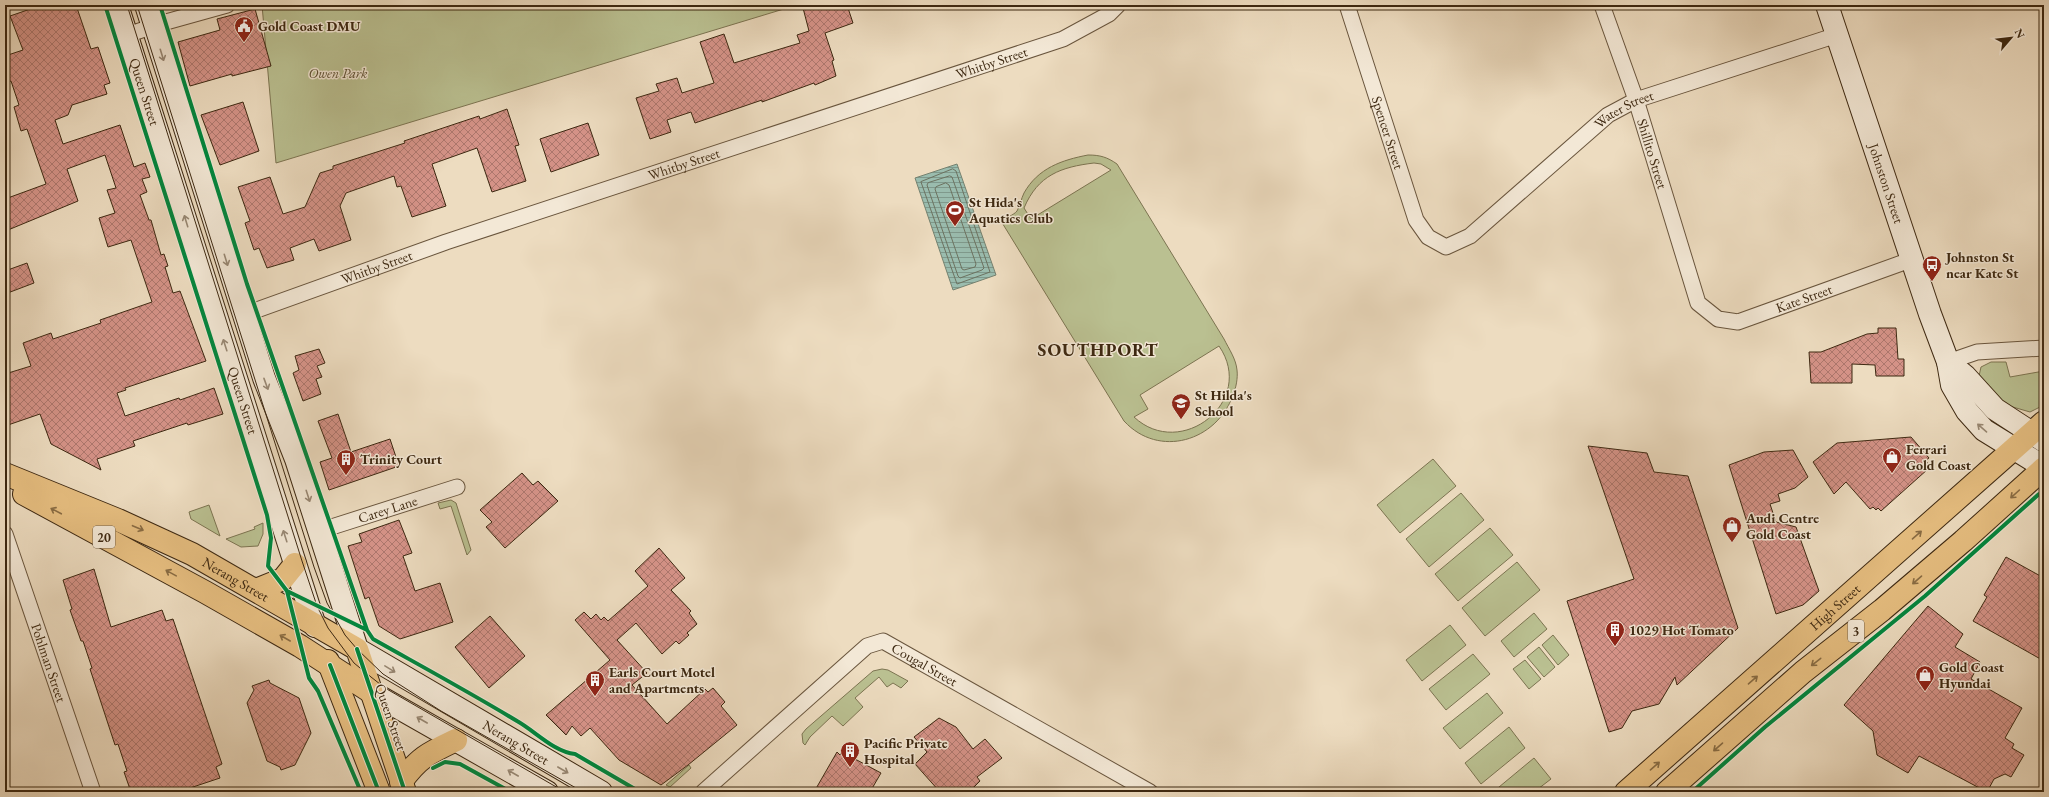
<svg xmlns="http://www.w3.org/2000/svg" width="2049" height="797" viewBox="0 0 2049 797" font-family="'EB Garamond',serif">
<defs>
<pattern id="water-rules" width="6" height="5" patternUnits="userSpaceOnUse"><rect width="6" height="5" fill="#9abcae"/><path d="M0 2.5h6" fill="none" stroke="#7f998c"/></pattern>
<pattern id="building-cross-hatch" width="8" height="8" patternUnits="userSpaceOnUse"><rect width="8" height="8" fill="#d49287"/><path d="M0 0l8 8M0 8l8-8" fill="none" stroke="#ad776d"/></pattern>
</defs>
<rect width="100%" height="100%" fill="#eddcc0"/>
<filter id="stains"><feTurbulence type="fractalNoise" baseFrequency=".005" numOctaves="4"/><feColorMatrix values="0 0 0 0 .2 0 0 0 0 .09 0 0 0 0 .02 0 0 0 .5 -.17"/></filter>
<radialGradient id="worn" r=".72"><stop offset=".6" stop-color="#630" stop-opacity="0"/><stop offset="1" stop-color="#630" stop-opacity=".3"/></radialGradient>
<path fill="#bac091" stroke="#7c7451" fill-rule="evenodd" d="M262,5H797L276,163Z
M1088,155C1100,155 1107,157 1117,164L1224,339C1229,349 1236,359 1237,370C1238,378 1236,388 1233,395C1217,441 1159,459 1124,421L1001,221C1005,218 1014,215 1017,211C1020,206 1021,199 1024,193C1038,168 1062,160 1088,155ZM1094,163L1101,164L1111,170L1031,219L1024,208C1038,175 1061,167 1094,163ZM1219,346C1257,401 1181,461 1134,417L1148,409L1140,395Z
M1991,362H2006L2010,377L2044,371V405L2030,412L2006,405L1979,376L1981,367Z
M1433,459L1456,486L1400,533L1377,505Z
M1461,493L1484,520L1429,567L1406,539Z
M451,500L456,503L471,550L467,555L451,506L440,509L438,503Z
M209,505L220,536L191,519L189,512Z
M263,523V534L258,546L241,547L226,539L255,529L254,527Z
M1490,528L1513,555L1458,601L1435,574Z
M1517,562L1540,590L1485,636L1462,608Z
M1534,613L1547,629L1514,657L1501,641Z
M1450,625L1466,645L1422,681L1406,660Z
M1553,635L1569,655L1558,665L1542,645Z
M1539,647L1555,667L1544,677L1527,657Z
M1473,654L1490,674L1446,710L1429,689Z
M1525,660L1541,679L1529,689L1513,669Z
M882,669L888,670L908,681L901,688L893,683L887,687L879,677L855,698L863,707L843,726L832,716L810,737L805,745L803,743L802,734L806,729L873,671Z
M1487,693L1503,713L1460,749L1443,728Z
M1509,727L1525,748L1481,784L1465,763Z
M1534,758L1551,779L1534,792H1493Z
M689,765L691,768L670,787L666,785Z"/>
<path fill="url(#water-rules)" stroke="#75816f" d="M957,164L996,275L953,290L915,178Z"/>
<g fill="none" stroke-linecap="round" stroke-linejoin="round">
<path stroke="#6c7260" stroke-width="1" d="M953,169L956,171L990,272L957,284L921,182Z
M950,176L952,177L984,268L982,270L960,278L958,276L927,185L928,183Z
M946,183L949,185L976,264L975,267L964,270L962,269L935,189L936,187Z"/>
</g>
<path fill="url(#building-cross-hatch)" stroke="#3d2811" d="M42,5H76L91,49L98,47L110,83L104,85L107,94L72,105L68,115L55,120L63,144L120,125L134,167L145,163L150,177L142,179L147,192L140,195L149,220H151L161,255L164,254L168,266L165,267L173,293L180,291L206,361L125,388L126,390L117,393L125,416L179,398L180,400L214,388L223,414L188,425L187,423L133,441L135,446L97,459L101,470L51,444L40,414L5,426V374L31,366L23,343L51,333L53,339L101,323L100,320L152,302L131,240L108,247L99,218L115,213L107,190L116,188L105,155L67,169L78,201L8,230L5,221V199L46,184L27,129L21,131L14,107L19,105L11,81L5,83V56L23,50L10,16Z
M813,5H847L853,23L825,33L834,60L832,61L836,76L815,85L814,83L762,102V100L695,123L691,112L667,120L671,132L650,139L636,98L659,91L656,84L677,78L682,93L714,83L700,42L724,34L734,63L800,43L797,35L809,31L803,8Z
M255,9L271,66L232,76V74L190,86L178,42L220,30L217,19Z
M243,102L259,151L220,165L201,115Z
M507,109L519,145L515,146L526,181L492,192L477,148L432,164L446,206L412,217L401,186L397,187L394,176L346,193L340,206L351,240L319,251L314,239L290,248L294,260L267,268L259,248L254,250L245,223L250,221L238,187L270,177L283,214L305,207L320,173L333,169V166L405,143L404,141L479,116L480,119Z
M588,123L599,155L551,172L540,139Z
M27,263L34,283L5,294V271Z
M1878,328H1896L1898,359H1904V376H1876L1875,365L1852,364V383H1811L1809,352H1821L1867,334L1878,333Z
M319,349L325,363L317,366L322,377L316,379L321,394L303,401L293,373L299,370L295,356Z
M338,414L351,452L390,439L399,466L329,490L320,462L332,458L318,421Z
M1911,437L1929,458L1925,461L1928,463L1925,465L1928,469L1881,511L1878,508L1876,510L1873,507L1870,509L1846,482L1834,494L1813,462L1837,443Z
M1588,446L1647,453L1654,472L1688,476L1738,628L1677,685L1675,677L1659,704L1632,711L1622,728L1609,732L1567,601L1634,579Z
M1793,450L1808,477L1795,488L1778,494L1780,501L1770,504L1776,522L1796,527L1819,591L1803,605L1776,614L1729,465L1764,452Z
M522,473L533,485L538,481L558,501L505,548L486,527L492,522L480,510Z
M399,520L412,553L403,556L415,591L440,583L453,622L400,639L379,626L369,597L365,599L348,546L362,542L359,534Z
M659,548L685,578L671,590L691,611L689,613L697,624L687,633L689,635L679,644L676,641L662,654L636,623L617,640L647,673L632,685L667,724L705,689L708,692L713,688L725,702L721,706L737,725L688,765L661,785L619,760L590,728L581,736L572,726L566,735L546,715L610,660L575,620L584,612L591,619L596,614L601,620L604,617L608,621L648,586L635,571Z
M2006,557L2044,578V661L1973,621L1987,597L1984,595Z
M94,569L111,627L162,610L166,621L173,619L222,764L216,767L220,778L178,792H131L124,772L127,771L118,744L115,745L90,669L92,668L83,641H81L70,610L72,609L63,580Z
M1928,606L1963,634L1955,647L1980,662L1971,679L2022,708L2005,738L2014,744L2012,748L2024,755L2011,777L2005,774L1994,779L1987,792L1919,756L1908,773L1877,755L1873,731L1844,705Z
M490,616L525,656L489,688L455,647Z
M269,680L270,683L299,698L311,733L295,765L281,770L280,767L267,761L247,703L254,690L252,686Z
M939,718L956,727L973,749L985,739L1002,758L977,777L980,781L969,792H940L915,764L927,752L914,737Z
M837,752L840,755L842,752L881,773L870,792H814Z"/>
<g fill="none" stroke-linecap="round" stroke-linejoin="round">
<g stroke="#69553d" stroke-width="17">
<g id="street">
<path id="s1" d="M1347,5L1416,220L1428,237L1446,247L1470,236L1608,115L1636,100L1837,35"/>
<path id="s2" d="M1602,5L1636,100L1698,303L1718,319L1738,322L1913,259"/>
<path d="M127,35L166,22L227,5"/>
<path id="s3" d="M243,315L446,242L1063,39L1109,14L1118,5"/>
<path d="M1948,362L1977,352L2044,348"/>
<path id="s4" d="M319,531L457,487"/>
<path id="s5" d="M5,534L93,792"/>
<path id="s6" d="M703,792L867,646L883,641L1150,792"/>
</g>
</g>
<g stroke="#3d2811" stroke-width="24">
<g id="secondary">
<path id="s7" d="M117,5L315,626"/>
<path id="s8" d="M146,5L264,378L296,459L357,649L601,792"/>
<path id="s9" d="M1827,5L1930,314L1948,362L1952,385L1967,411L1984,430L2044,467"/>
<path d="M1948,362L1965,376L1995,409L2044,441"/>
<path d="M371,692L547,792"/>
</g>
</g>
<g stroke="#3d2811" stroke-width="24">
<g id="primary">
<path id="s10" d="M5,474L118,520L192,554L357,649L405,792"/>
<path d="M24,494L205,592L300,646L371,692"/>
<path d="M256,590L283,579L295,564"/>
<path d="M328,661L379,792"/>
<path d="M401,782C419,757 429,753 456,740"/>
<path id="s11" d="M1626,792L2044,422"/>
<path d="M1667,792L1803,672L1882,610L1963,541L2044,468"/>
</g>
</g>
<use href="#street" stroke="#f3e8d6" stroke-width="15"/>
<use href="#secondary" stroke="#f3e8d6" stroke-width="22"/>
<use href="#primary" stroke="#e6be80" stroke-width="22"/>
<path stroke="#3d2811" stroke-width="1" d="M127,5L302,561L317,606L328,628L354,663L371,677L385,688L565,792
M137,5L314,567L327,603L345,635L357,649L383,674L441,711L583,792"/>
<g stroke="#f3e8d6" stroke-width="6">
<path id="cycleway" d="M105,5L267,515L271,538L268,566L287,591
M160,5L247,284L367,630L287,591L309,678L318,691L361,792
M367,630L373,639C421,666 469,692 517,721C535,731 554,752 575,754L640,792
M357,649L405,792
M330,665L379,792
M433,768L445,762L460,764L511,792
M1692,792L1765,727L1925,596L2039,494"/>
</g>
<use href="#cycleway" stroke="#00873e" stroke-width="4"/>
</g>
<defs><path id="oneway-shaft" d="M-6 0H5M1.5-3L5.5 0L1.5 3" fill="none" stroke-width="1.6" stroke-linecap="round" stroke-linejoin="round"/></defs>
<g stroke="#988874">
<use href="#oneway-shaft" transform="translate(162 55) rotate(73)"/>
<use href="#oneway-shaft" transform="translate(186 221) rotate(-107)"/>
<use href="#oneway-shaft" transform="translate(226 260) rotate(73)"/>
<use href="#oneway-shaft" transform="translate(225 345) rotate(-108)"/>
<use href="#oneway-shaft" transform="translate(266 384) rotate(70)"/>
<use href="#oneway-shaft" transform="translate(1982 428) rotate(-139)"/>
<use href="#oneway-shaft" transform="translate(308 496) rotate(72)"/>
<use href="#oneway-shaft" transform="translate(285 536) rotate(-108)"/>
<use href="#oneway-shaft" transform="translate(390 669) rotate(31)"/>
<use href="#oneway-shaft" transform="translate(422 720) rotate(-150)"/>
<use href="#oneway-shaft" transform="translate(563 770) rotate(30)"/>
<use href="#oneway-shaft" transform="translate(513 773) rotate(-150)"/>
</g>
<g stroke="#896c43">
<use href="#oneway-shaft" transform="translate(2015 494) rotate(138)"/>
<use href="#oneway-shaft" transform="translate(56 511) rotate(-152)"/>
<use href="#oneway-shaft" transform="translate(138 528) rotate(23)"/>
<use href="#oneway-shaft" transform="translate(1917 535) rotate(-41)"/>
<use href="#oneway-shaft" transform="translate(171 573) rotate(-151)"/>
<use href="#oneway-shaft" transform="translate(1917 580) rotate(139)"/>
<use href="#oneway-shaft" transform="translate(285 638) rotate(-150)"/>
<use href="#oneway-shaft" transform="translate(1816 662) rotate(142)"/>
<use href="#oneway-shaft" transform="translate(1753 680) rotate(-41)"/>
<use href="#oneway-shaft" transform="translate(1718 747) rotate(139)"/>
<use href="#oneway-shaft" transform="translate(1655 766) rotate(-41)"/>
</g>
<defs>
<g id="civic-pin" transform="scale(1)"><path d="M0 17L-7.5 6A9.5 9.5 0 1 1 7.5 6Z" fill="#8f2418" stroke="#f3e8d6"/><path d="M-.6-6.5H3V-4.5H.6V-3L4-1V1h2V6H-6V1h2V-1L-.6-3ZM-1.2 2.5V6h2.4V2.5Z" fill="#fff"/></g>
<g id="stadium-pin" transform="scale(1)"><path d="M0 17L-7.5 6A9.5 9.5 0 1 1 7.5 6Z" fill="#8f2418" stroke="#f3e8d6"/><path d="M0-5a6.5 5 0 1 0 0 10a6.5 5 0 1 0 0-10ZM-3.5-1.8h7v3.6h-7Z" fill="#fff"/></g>
<g id="bus-pin" transform="scale(1)"><path d="M0 17L-7.5 6A9.5 9.5 0 1 1 7.5 6Z" fill="#8f2418" stroke="#f3e8d6"/><path d="M-5-6H5V4H4V6H2V4H-2V6H-4V4H-5ZM-3.5-4V0h7V-4ZM-3.5 1.2v1.5H-2V1.2ZM2 1.2v1.5H3.5V1.2Z" fill="#fff"/></g>
<g id="school-pin" transform="scale(1)"><path d="M0 17L-7.5 6A9.5 9.5 0 1 1 7.5 6Z" fill="#8f2418" stroke="#f3e8d6"/><path d="M0-5L7-2L0 1L-7-2ZM-4 1L0 2.5L4 1V4Q0 6-4 4Z" fill="#fff"/></g>
<g id="shop-pin" transform="scale(1)"><path d="M0 17L-7.5 6A9.5 9.5 0 1 1 7.5 6Z" fill="#8f2418" stroke="#f3e8d6"/><path d="M-5-2.5h2.3a2.7 3.5 0 0 1 5.4 0H5L5.5 6h-11ZM-1.5-2.5h3a1.5 2.3 0 0 0-3 0Z" fill="#fff"/></g>
<g id="building-pin" transform="scale(1)"><path d="M0 17L-7.5 6A9.5 9.5 0 1 1 7.5 6Z" fill="#8f2418" stroke="#f3e8d6"/><path d="M-4-6H4V6H1V3H-1V6H-4ZM-2.5-4.3h1.7v1.8h-1.7ZM.8-4.3h1.7v1.8H.8ZM-2.5-1h1.7V.8h-1.7ZM.8-1h1.7V.8H.8Z" fill="#fff"/></g>
</defs>
<g fill-rule="evenodd">
<use href="#civic-pin" x="244" y="26"/>
<use href="#stadium-pin" x="955" y="210"/>
<use href="#bus-pin" x="1932" y="265"/>
<use href="#school-pin" x="1181" y="403"/>
<use href="#shop-pin" x="1892" y="457"/>
<use href="#building-pin" x="346" y="459"/>
<use href="#shop-pin" x="1732" y="526"/>
<use href="#building-pin" x="1615" y="630"/>
<use href="#shop-pin" x="1925" y="675"/>
<use href="#building-pin" x="595" y="680"/>
<use href="#building-pin" x="850" y="751"/>
</g>
<g text-anchor="middle" dominant-baseline="central" stroke-width="3" stroke-linejoin="round" paint-order="stroke">
<g fill="#f3e8d6" stroke="#74624c" stroke-width="1">
<rect x="93" y="526" width="22" height="22" rx="3"/>
<rect x="1848" y="620" width="16" height="22" rx="3"/>
</g>
<g font-size="13" font-weight="bold" fill="#3d2811">
<text x="104" y="537">20</text>
<text x="1856" y="631">3</text>
</g>
<g font-size="14" font-weight="bold" fill="#3d2811" stroke="#f3e8d6" text-anchor="start">
<text x="258" y="26">Gold Coast DMU</text>
<text x="969" y="202">St Hida's<tspan x="969" dy="16">Aquatics Club</tspan></text>
<text x="1946" y="257">Johnston St<tspan x="1946" dy="16">near Kate St</tspan></text>
<text x="1195" y="395">St Hilda's<tspan x="1195" dy="16">School</tspan></text>
<text x="1906" y="449">Ferrari<tspan x="1906" dy="16">Gold Coast</tspan></text>
<text x="360" y="459">Trinity Court</text>
<text x="1746" y="518">Audi Centre<tspan x="1746" dy="16">Gold Coast</tspan></text>
<text x="1629" y="630">1029 Hot Tomato</text>
<text x="1939" y="667">Gold Coast<tspan x="1939" dy="16">Hyundai</tspan></text>
<text x="609" y="672">Earls Court Motel<tspan x="609" dy="16">and Apartments</tspan></text>
<text x="864" y="743">Pacific Private<tspan x="864" dy="16">Hospital</tspan></text>
</g>
<g font-size="14" fill="#3d2811" stroke="#f3e8d6">
<text stroke="none"><textPath href="#s3" startOffset="790">Whitby Street</textPath></text>
<text stroke="none"><textPath href="#s7" startOffset="91">Queen Street</textPath></text>
<text stroke="none"><textPath href="#s1" startOffset="494">Water Street</textPath></text>
<text stroke="none"><textPath href="#s1" startOffset="134">Spencer Street</textPath></text>
<text stroke="none"><textPath href="#s2" startOffset="157">Shillito Street</textPath></text>
<text stroke="none"><textPath href="#s3" startOffset="466">Whitby Street</textPath></text>
<text stroke="none"><textPath href="#s9" startOffset="188">Johnston Street</textPath></text>
<text stroke="none"><textPath href="#s3" startOffset="142">Whitby Street</textPath></text>
<text stroke="none"><textPath href="#s2" startOffset="429">Kate Street</textPath></text>
<text stroke="none"><textPath href="#s7" startOffset="415">Queen Street</textPath></text>
<text stroke="none"><textPath href="#s4" startOffset="72">Carey Lane</textPath></text>
<text stroke="none"><textPath href="#s10" startOffset="254">Nerang Street</textPath></text>
<text stroke="none"><textPath href="#s11" startOffset="279">High Street</textPath></text>
<text stroke="none"><textPath href="#s5" startOffset="136">Pohlman Street</textPath></text>
<text stroke="none"><textPath href="#s6" startOffset="284">Cougal Street</textPath></text>
<text transform="translate(391 717) rotate(71)">Queen Street</text>
<text stroke="none"><textPath href="#s8" startOffset="862">Nerang Street</textPath></text>
</g>
<g font-size="14" font-style="italic" fill="#5c4e31" stroke="#f3e8d6">
<text x="338" y="73">Owen Park</text>
</g>
<g font-size="18" font-weight="bold" letter-spacing="1" fill="#3d2811" stroke="#f3e8d6">
<text x="1098" y="349">SOUTHPORT</text>
</g>
</g>
<rect width="2049" height="797" fill="none" stroke="#eddcc0" stroke-width="20"/>
<rect x="6" y="6" width="2037" height="785" fill="none" stroke="#3d2811" stroke-width="2"/>
<rect x="10" y="10" width="2029" height="777" fill="none" stroke="#3d2811"/>
<g transform="translate(2011 38) rotate(62)" stroke="#f3e8d6" stroke-width="3" paint-order="stroke">
<path d="M0-3L7 15L0 10L-7 15Z" fill="#3d2811"/>
<text y="-6" font-size="11" font-weight="bold" text-anchor="middle" fill="#3d2811">N</text>
</g>
<rect width="100%" height="100%" filter="url(#stains)"/>
<rect width="100%" height="100%" fill="url(#worn)"/>
</svg>
